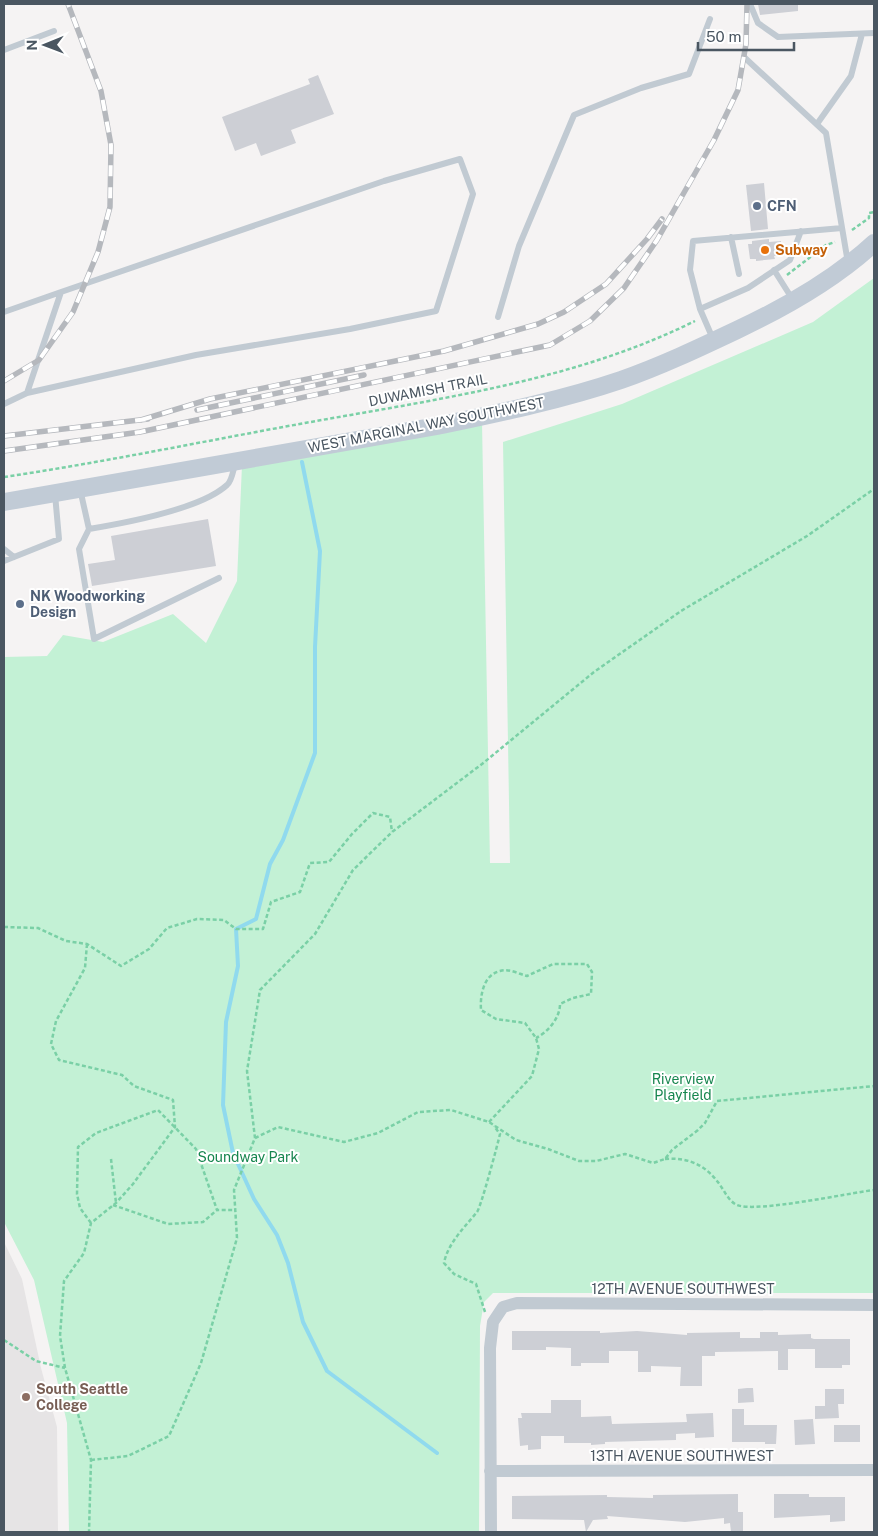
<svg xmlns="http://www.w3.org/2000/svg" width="878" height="1536" viewBox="0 0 878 1536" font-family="'Public Sans',sans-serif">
<rect width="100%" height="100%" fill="#f5f3f3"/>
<path fill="#e6e4e5" d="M4,1242L22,1279L41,1368L57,1427L58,1532H4Z"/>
<path fill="#c3f1d5" d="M874,278V1293H493L484,1302L480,1326L479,1532H69L67,1423L34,1280L4,1222V657L47,656L63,635L103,642L173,614L206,643L237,581L242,465L482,422L490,863H510L503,442L622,404L813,322Z"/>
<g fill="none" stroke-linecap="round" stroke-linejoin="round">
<path stroke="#90daee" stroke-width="4" d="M302,462L320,551L315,647V753L283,840L270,864L256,919L236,929L238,966L226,1022L223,1105L233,1153L254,1199L277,1235L288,1263L303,1322L327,1371L437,1453"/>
</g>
<path fill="#cdcfd5" d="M758,4H798V11L760,15Z
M318,75L334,114L291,130L296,143L261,156L256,143L235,151L222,117L310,84L308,79Z
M764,183L768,229L751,231L746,185Z
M769,239V242L781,241L782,256H774L775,259L756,261V259H750L748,244H752V241Z
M208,519L216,566L92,586L88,564L115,560L111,536Z
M512,1331H600V1333L637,1331L687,1335V1333L740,1332V1338H760V1332H778V1335L811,1334V1338L814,1339H850V1365H842V1368H815V1349H788V1370H778V1351L715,1352V1356H702V1386H680L681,1367L651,1366V1372H638V1351H609V1363H581V1366H571V1348L546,1347V1350H512Z
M747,1388H753L754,1402L738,1403V1389Z
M825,1389H844V1404H838L839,1418L815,1419V1406H825Z
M551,1400H581V1417L611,1416L612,1424L687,1422L686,1414L713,1413L714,1437L695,1438V1433L676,1434V1440L605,1442V1444L591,1445V1443H564V1436H541V1449L528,1450V1445L520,1446L518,1418H522L521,1413H551Z
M732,1409H744V1425H777L776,1444H765V1442H732Z
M813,1419L815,1444L795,1445L794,1420Z
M834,1425H860V1442H834Z
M738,1494V1512H743V1532H731L730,1523L724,1524V1518L685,1522L607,1516L608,1519L593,1520L586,1532L584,1520L512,1519V1496L607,1495V1497L653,1498V1495Z
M774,1494H809V1497H845V1521L830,1522V1515L774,1518Z"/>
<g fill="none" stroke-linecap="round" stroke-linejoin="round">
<path stroke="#7ad0a6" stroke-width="2.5" stroke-dasharray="4 2.5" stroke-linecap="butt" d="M852,230L869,218V213L874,212
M787,275L826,245L835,242
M4,477C105,462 205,441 305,423C438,399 574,381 695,321
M4,927L38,928L66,941L87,944L121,966L149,949L167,928L197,919L224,920L236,929H263L271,902L300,892L310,863L329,862L352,834L373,813L390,817L392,832
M87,944L85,968L56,1021L51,1044L59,1060L122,1075L134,1086L173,1100L175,1127L133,1184L116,1203L91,1223L84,1253L64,1281L60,1336L65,1368L91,1460L89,1532
M489,1122L532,1076L539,1049L536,1038L525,1023L496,1019L481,1010C480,996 483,975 500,971C509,968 519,974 527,976L553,964H587L592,972L591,994L573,998L560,1004C560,1018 548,1032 536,1038
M255,1138L278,1127L344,1142L378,1133L418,1112L451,1110L489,1122L516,1140L548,1149L579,1161H596L625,1154L653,1163L665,1159L672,1150L698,1130L705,1123L717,1101L874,1086
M111,1159L116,1203
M665,1159C690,1157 708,1166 722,1188C726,1194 730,1202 737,1205C756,1213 849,1193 874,1190
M113,1205L168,1224L203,1222L217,1210
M91,1223L80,1208L77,1194L78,1147L96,1133L158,1110L196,1149L217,1210H235
M485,1312L476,1284L454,1274L444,1263C448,1243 464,1228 477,1212C481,1207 498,1143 500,1134L494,1126
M4,1340L36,1361L65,1368
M91,1460L128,1456L169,1436L201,1363L237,1238L234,1190L255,1138L247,1071L260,990L315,934L353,870L392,832L482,764L594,672L681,611L807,536L874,489"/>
<path stroke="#c1cad2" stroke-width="6" d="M750,4L758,23L778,37L874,33
M4,50L54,31
M744,57L826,133L848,263
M817,124L851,76L862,34
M460,159L473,194L436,311L350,329L196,355L27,393L61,292L384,181Z
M731,237L739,274
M774,270L793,300
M700,309L748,288L790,260L801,231
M4,312L61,292
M498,317L519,246L574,115L641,88L689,74L710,19
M713,339L700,309L690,270L693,241L842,228
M4,404L27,393
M80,489L89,529L79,549L94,639L219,578
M89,529C125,523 201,509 227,485C232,481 233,471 235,464
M4,549L14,557
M4,561L59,539L55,494"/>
<path stroke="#c1cad2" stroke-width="12" d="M490,1471L874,1470
M491,1532L490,1348L493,1322L503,1307L517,1303L874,1305"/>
<path stroke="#c1cbd6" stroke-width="18" d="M4,502L437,426C499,413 562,400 621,380C661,366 699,348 737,330C786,307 834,280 874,243"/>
<g stroke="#b5b8bd" stroke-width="5.5">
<path id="rail" d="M4,381L39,360L73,312L98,252L110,207L111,145L101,91L68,4
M197,410L364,375
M141,420L210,399L444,351L538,324L564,312L606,284L647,239L662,219
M4,436L148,419
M4,451L140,432L550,345L590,321L624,288L657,240L714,140L738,90L746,44L747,4"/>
</g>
<use href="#rail" stroke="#fff" stroke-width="4" stroke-dasharray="11" stroke-linecap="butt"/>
</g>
<g fill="#5c6f8a" stroke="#fff" stroke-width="2">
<circle cx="757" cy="206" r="5"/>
<circle cx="20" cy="604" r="5"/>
</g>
<circle fill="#e8710a" stroke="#fff" stroke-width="2" cx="765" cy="250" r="5"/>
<circle fill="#8d6e63" stroke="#fff" stroke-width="2" cx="26" cy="1397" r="5"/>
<g text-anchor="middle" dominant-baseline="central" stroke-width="4" stroke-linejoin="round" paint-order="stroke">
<g font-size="14" font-weight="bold" fill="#4e5e75" stroke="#fff" text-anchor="start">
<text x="767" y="206">CFN</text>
<text x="30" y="596">NK Woodworking<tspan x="30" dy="16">Design</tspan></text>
</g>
<g font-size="14" font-weight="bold" fill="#c56008" stroke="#fff" text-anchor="start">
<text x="775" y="250">Subway</text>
</g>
<g font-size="14" fill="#4a5661" stroke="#fff">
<text transform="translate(428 390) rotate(-11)">DUWAMISH TRAIL</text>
<text transform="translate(426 425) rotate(-11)">WEST MARGINAL WAY SOUTHWEST</text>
<text x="683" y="1289">12TH AVENUE SOUTHWEST</text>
<text x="682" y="1456">13TH AVENUE SOUTHWEST</text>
</g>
<g font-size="14" fill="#17864f" stroke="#fff">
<text x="683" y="1079">Riverview<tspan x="683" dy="16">Playfield</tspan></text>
<text x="248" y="1157">Soundway Park</text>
</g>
<g font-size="14" font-weight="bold" fill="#785e54" stroke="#fff" text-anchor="start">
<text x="36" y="1389">South Seattle<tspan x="36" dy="16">College</tspan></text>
</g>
</g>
<rect width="878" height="1536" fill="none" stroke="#4a5661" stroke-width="10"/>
<g transform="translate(45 45) rotate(269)" stroke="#ffffff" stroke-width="4" paint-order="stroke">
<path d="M0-4L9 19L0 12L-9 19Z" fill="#4a5661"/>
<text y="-8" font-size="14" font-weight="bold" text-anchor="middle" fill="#4a5661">N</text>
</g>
<path d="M698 42v8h96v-8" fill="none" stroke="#4a5661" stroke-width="2.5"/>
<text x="706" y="42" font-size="15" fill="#4a5661" stroke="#ffffff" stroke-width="4" paint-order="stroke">50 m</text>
</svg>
